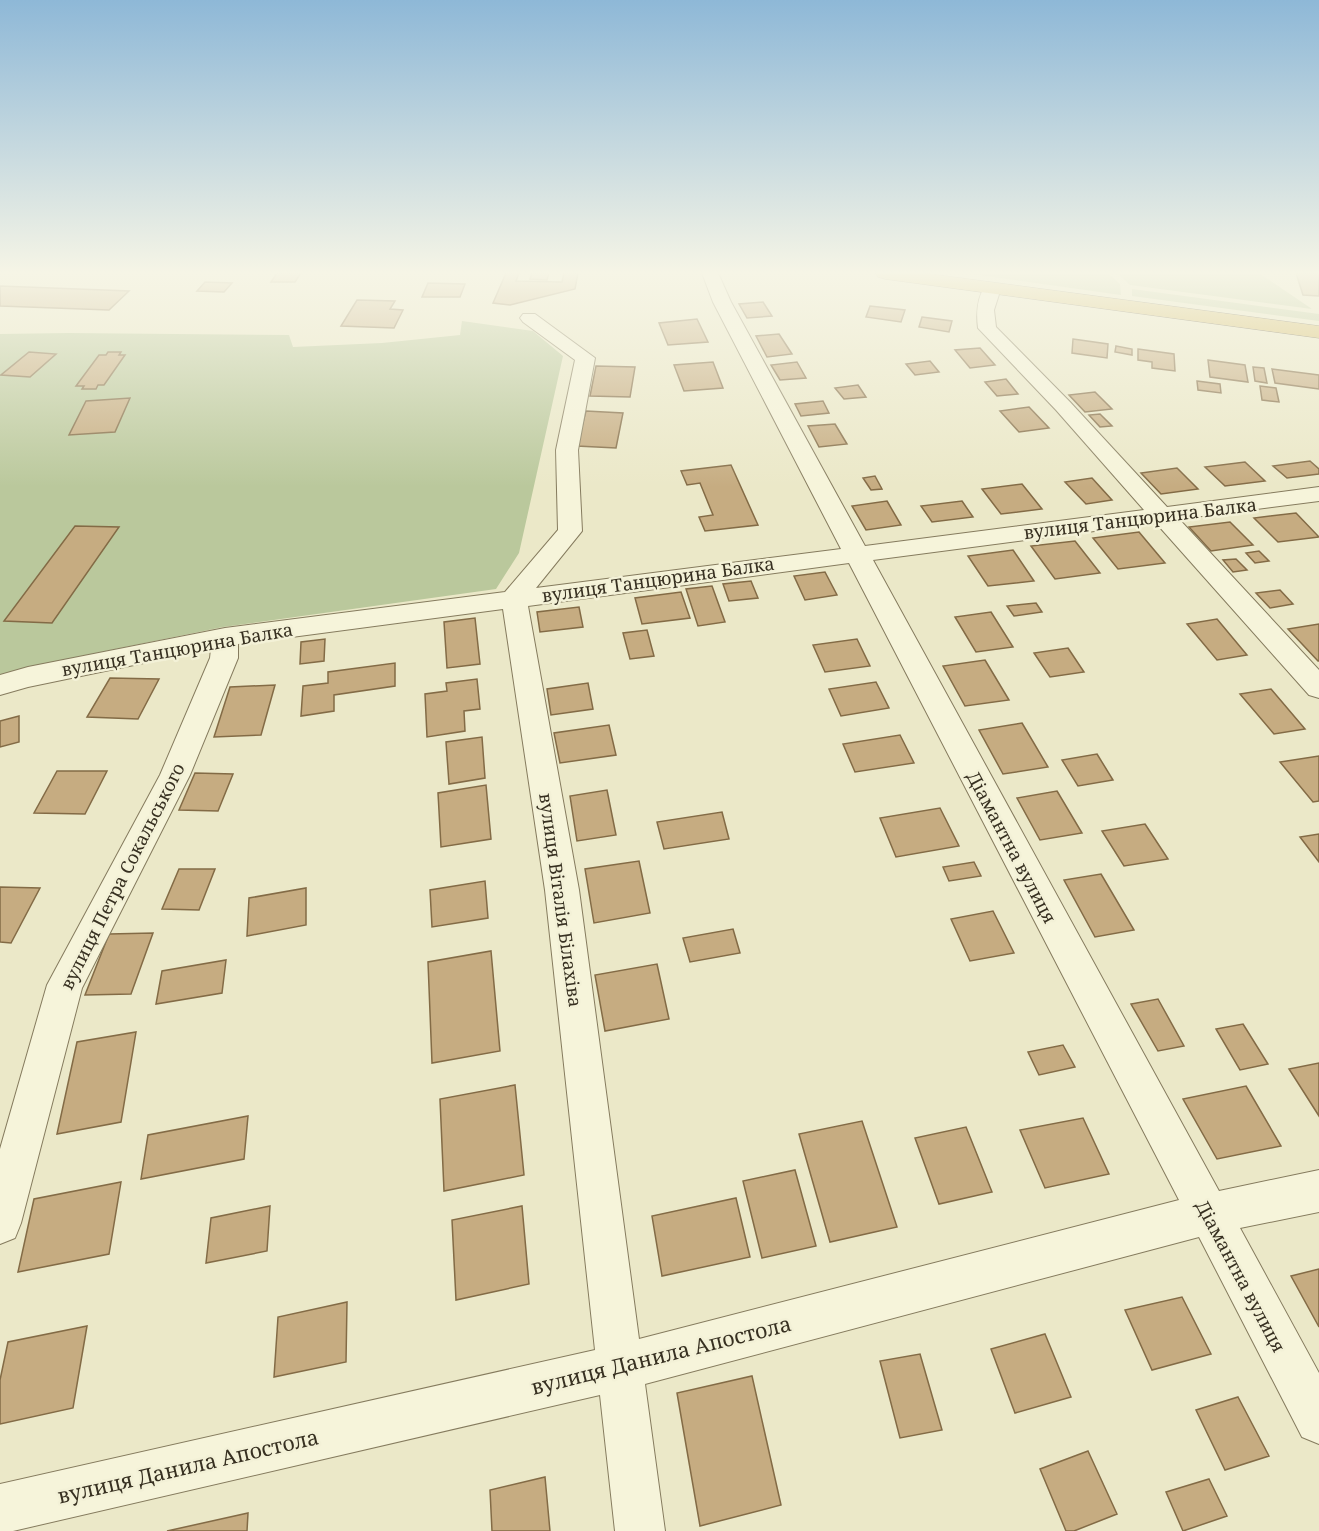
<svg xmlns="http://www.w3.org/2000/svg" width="1319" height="1531" viewBox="0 0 1319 1531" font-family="'Noto Serif',serif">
<rect width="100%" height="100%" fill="#ebe8c8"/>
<path fill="#bac89c" d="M965,273H1108L1120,284L1121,295Z
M1117,273H1259L1312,309L1130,285Z
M1132,289L1319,314V321L1132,296Z
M462,321L533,331L563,356L519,553L496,589L223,627L28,667L0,675V334L68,333L289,335L293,347L382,343L460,335Z"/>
<path fill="#c6ac81" stroke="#836b46" stroke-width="1.5" d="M277,273H301L295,282H271Z
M506,273H519L516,281L562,282L564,273H578L575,289L510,305L493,303Z
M532,273H549L547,280L530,279Z
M1296,273H1319V296L1303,295Z
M205,282L232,283L224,292L197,291Z
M428,283L465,284L460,297H422Z
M0,286L129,291L109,310L0,306Z
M357,300L395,301L390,309L403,310L394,328L341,326Z
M763,302L772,316L747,318L739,304Z
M870,306L905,310L901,322L866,317Z
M922,317L952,321L949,332L919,327Z
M697,319L708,342L668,345L659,323Z
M779,334L792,354L767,357L756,336Z
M1073,339L1108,344L1107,358L1072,353Z
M1116,346L1132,349V355L1115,352Z
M980,348L995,365L970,368L955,350Z
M1138,349L1174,354L1175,371L1152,368V362L1138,360Z
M29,352L56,354L30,377L1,375Z
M108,352H121L119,355H125L104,385H98L96,389H82L84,386H76L99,355H106Z
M1208,360L1245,365L1248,382L1210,377Z
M930,361L939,372L915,375L906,364Z
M713,362L723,388L684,391L674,365Z
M797,362L806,378L780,380L771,365Z
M596,366L635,367L630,397L590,396Z
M1253,367L1264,368L1267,383L1255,381Z
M1272,369L1319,375V389L1275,383Z
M1006,379L1018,394L997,396L985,382Z
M1197,381L1220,384L1221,393L1198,390Z
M858,385L866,397L844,399L835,388Z
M1260,386L1276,388L1279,402L1262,400Z
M1095,392L1112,409L1085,412L1069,395Z
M130,398L115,432L69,435L86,401Z
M823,401L829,413L801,416L795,404Z
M1029,407L1049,428L1019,432L1000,411Z
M586,411L623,413L616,448L577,446Z
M1100,414L1112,426L1100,427L1089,415Z
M835,424L847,444L819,447L808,426Z
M1310,461L1319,469V474L1287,478L1273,466Z
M1245,462L1265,481L1225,486L1205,467Z
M731,465L758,525L705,531L699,517L713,515L700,483L687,485L681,471Z
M1177,468L1198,489L1161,494L1141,473Z
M875,476L882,489L871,490L863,478Z
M1092,478L1112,500L1086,504L1065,482Z
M1022,484L1042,509L1001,514L982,489Z
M887,501L901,525L866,530L852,506Z
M962,501L973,517L932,522L921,506Z
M1296,513L1319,537L1278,542L1254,518Z
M1230,522L1253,545L1211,551L1189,527Z
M75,526L119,527L52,623L4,621Z
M1139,532L1165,563L1118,569L1093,538Z
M1075,541L1100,573L1055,579L1031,546Z
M1013,550L1034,581L988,586L968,556Z
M1259,551L1269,561L1255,563L1246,553Z
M1236,559L1247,570L1233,572L1223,560Z
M825,572L837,595L805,600L794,576Z
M751,581L758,598L729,601L723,584Z
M712,586L725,622L698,626L686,589Z
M1280,590L1293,604L1270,608L1256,593Z
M681,592L690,618L642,624L635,598Z
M1036,603L1042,612L1014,616L1007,606Z
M579,607L583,627L540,632L537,612Z
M991,612L1013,647L976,652L955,617Z
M475,618L480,664L447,668L444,622Z
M1217,619L1247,655L1217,660L1187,624Z
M1319,624V661H1318L1288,629Z
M647,630L654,656L630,659L623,633Z
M325,639L324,661L300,664L301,642Z
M857,639L870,666L825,672L813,645Z
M1068,648L1084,672L1050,677L1034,653Z
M985,660L1009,700L965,706L943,666Z
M395,663V686L334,695V711L301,716L303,686L328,683V672Z
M110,678L159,679L138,719L87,717Z
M477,679L480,709L464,711L465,731L427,737L425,694L447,691L446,683Z
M876,682L889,708L841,716L829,689Z
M588,683L593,709L551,715L547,689Z
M275,685L261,735L214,737L230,687Z
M1271,689L1305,729L1274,734L1240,694Z
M19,716V742L0,747V721Z
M1022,723L1048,767L1003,774L979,730Z
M609,725L616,755L560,763L554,733Z
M900,735L914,763L855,772L843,744Z
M482,737L485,778L449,784L446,742Z
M1097,754L1113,780L1078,786L1062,760Z
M1319,756V801L1313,802L1280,762Z
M57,771H107L85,814L34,813Z
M195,773L233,774L218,811L179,810Z
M486,785L491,839L441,847L438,793Z
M607,790L616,835L577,841L570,796Z
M1057,791L1082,833L1040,840L1017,798Z
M940,808L959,846L896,857L880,818Z
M722,812L729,839L664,849L657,822Z
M1145,824L1168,859L1124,866L1102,831Z
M1319,834V862L1300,837Z
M639,861L650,913L594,923L585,869Z
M974,862L981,876L949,881L943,867Z
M179,869H215L199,910L162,909Z
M1101,874L1134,930L1095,937L1064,880Z
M485,881L488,918L432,927L430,890Z
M0,887L40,888L11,943L0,942Z
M306,888V925L247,936L249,898Z
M993,911L1014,953L970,961L951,919Z
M733,929L740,953L690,962L683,938Z
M153,933L131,994L85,995L109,934Z
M491,951L500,1051L432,1063L428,962Z
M226,960L222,993L156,1004L162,971Z
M657,964L669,1019L605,1031L595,975Z
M1158,999L1184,1046L1158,1051L1131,1004Z
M1243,1024L1268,1064L1240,1070L1216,1029Z
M136,1032L121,1122L57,1134L77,1042Z
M1063,1045L1075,1067L1039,1075L1028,1052Z
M1319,1063V1116L1289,1069Z
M515,1085L524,1175L444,1191L440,1099Z
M1246,1086L1281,1146L1217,1159L1183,1099Z
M248,1116L244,1159L141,1179L148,1135Z
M1083,1118L1109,1174L1045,1188L1020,1130Z
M862,1121L897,1227L830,1242L799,1134Z
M966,1127L992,1192L939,1204L915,1138Z
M795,1170L816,1246L762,1258L743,1181Z
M121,1182L109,1254L18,1272L34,1199Z
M736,1198L750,1257L662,1276L652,1216Z
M270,1206L267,1251L206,1263L211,1218Z
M522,1206L529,1284L456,1300L452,1220Z
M1319,1269V1327L1291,1276Z
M1182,1297L1211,1354L1152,1370L1125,1310Z
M347,1302L346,1362L274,1377L278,1317Z
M87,1326L73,1408L0,1424V1380L8,1342Z
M1045,1334L1071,1397L1015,1413L991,1349Z
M920,1354L942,1430L900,1438L880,1361Z
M752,1376L781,1505L700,1526L677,1393Z
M1238,1397L1269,1456L1225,1470L1196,1410Z
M1088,1451L1117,1514L1074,1531H1066L1040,1469Z
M545,1477L550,1531H492L490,1490Z
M1209,1479L1227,1516L1183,1531L1166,1492Z
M248,1513L247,1531H167Z"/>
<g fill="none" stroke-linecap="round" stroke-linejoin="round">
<g stroke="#857b5e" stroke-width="2">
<path id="minor" d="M702,273H718L731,302L865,546L1144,510L1056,410L978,328C976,312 977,298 986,284H998L1001,288L994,310L996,327L1070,402L1167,507L1319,487V501L1179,519L1319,670V698L1309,695L1156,523L873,560L1219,1191L1319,1170V1212L1240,1228L1319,1373V1444L1302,1437L1199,1237L645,1384L665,1531H615L600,1395L13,1531H0V1484L595,1350L545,890L503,609L238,644V658L190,775L82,988L21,1223L15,1238L0,1244V1149L47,985L160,775L210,658L211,649L28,687L0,695V675L28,667L225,628L505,592L558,530L556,450L575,360L523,322L520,318L523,314H535L595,358L578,450L582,531L536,588L841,549L713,302ZM849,563L1179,1200L639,1339L579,890L528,606Z"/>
</g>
<g stroke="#544932" stroke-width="1">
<path id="highway" d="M876,273H923L1319,326V338L885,279L878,277Z"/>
</g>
<use href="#minor" fill="#f6f4da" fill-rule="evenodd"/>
<use href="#highway" fill="#d3b860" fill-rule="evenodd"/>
</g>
<linearGradient id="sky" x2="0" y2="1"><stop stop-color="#8eb8d7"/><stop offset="0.56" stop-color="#f6f5e6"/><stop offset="1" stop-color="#f6f5e6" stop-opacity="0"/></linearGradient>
<rect width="1319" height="487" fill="url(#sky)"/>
<g text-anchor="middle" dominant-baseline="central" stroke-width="5" stroke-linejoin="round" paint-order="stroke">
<g font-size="18" fill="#373021" stroke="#f3f1d7">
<text transform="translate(1140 518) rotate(-7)">вулиця Танцюрина Балка</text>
<text transform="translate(658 579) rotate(-8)">вулиця Танцюрина Балка</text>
<text transform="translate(177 649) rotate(-10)">вулиця Танцюрина Балка</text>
<text transform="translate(1012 847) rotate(62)">Діамантна вулиця</text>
<text transform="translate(122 876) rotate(-63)">вулиця Петра Сокальського</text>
<text transform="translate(561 900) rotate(82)">вулиця Віталія Білахіва</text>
<text transform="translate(1241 1276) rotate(62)">Діамантна вулиця</text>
</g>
<g font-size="21" fill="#373021" stroke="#f3f1d7">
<text transform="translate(661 1355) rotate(-14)">вулиця Данила Апостола</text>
<text transform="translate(188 1466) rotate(-13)">вулиця Данила Апостола</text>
</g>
</g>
</svg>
